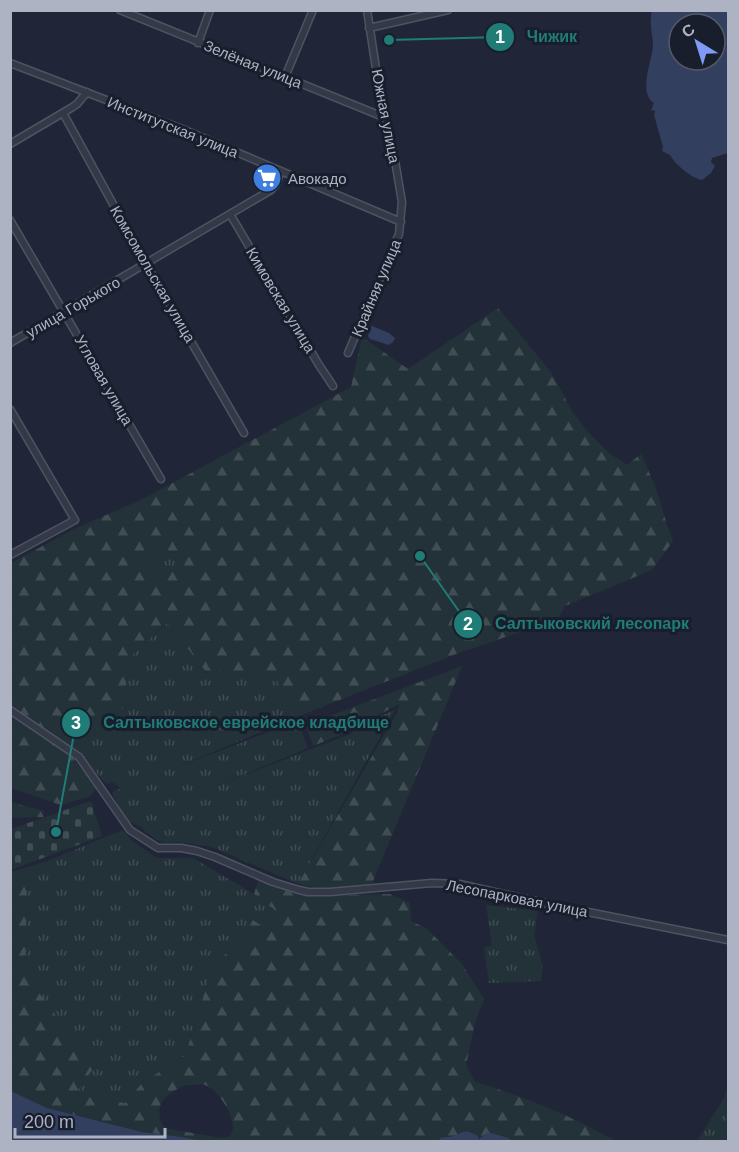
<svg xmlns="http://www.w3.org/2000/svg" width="739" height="1152" viewBox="0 0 739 1152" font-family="Arial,sans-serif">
<defs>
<pattern id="grass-tufts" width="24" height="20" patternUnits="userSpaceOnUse" patternTransform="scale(1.5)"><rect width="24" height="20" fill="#223238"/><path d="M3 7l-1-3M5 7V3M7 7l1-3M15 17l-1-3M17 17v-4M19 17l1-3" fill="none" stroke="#404d53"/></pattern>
<pattern id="forest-firs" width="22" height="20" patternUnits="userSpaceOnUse" patternTransform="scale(1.5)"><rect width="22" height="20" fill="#223238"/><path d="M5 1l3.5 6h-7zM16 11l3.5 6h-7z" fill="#404d53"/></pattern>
<pattern id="cemetery-stones" width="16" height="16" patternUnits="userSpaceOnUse" patternTransform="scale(1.5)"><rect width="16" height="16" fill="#223238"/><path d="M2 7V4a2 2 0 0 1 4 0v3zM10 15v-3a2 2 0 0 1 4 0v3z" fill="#404d53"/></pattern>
</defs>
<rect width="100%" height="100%" fill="#202637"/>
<path fill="url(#grass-tufts)" d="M164,549L175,553L181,562L177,567L165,576L148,567L152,559Z
M168,622L207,673C231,666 249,667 273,671L294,718L175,768L298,721L308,748L206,790L350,734L369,721L395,710L298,884L212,847L178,842L164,843L157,840L147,833L141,827L125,819L112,792L122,788L112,782L106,784L82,756L72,748L129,703L123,663Z
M123,830L132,841L157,858H193L254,894L275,910L259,924L249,918L244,941L214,962L185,1056L142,1083L125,1103L74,1095L25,974L27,882L47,861Z
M486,905L538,911L534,935L543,967L541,981L489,983L484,948L492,945Z
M728,1087V1141H697L724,1098Z"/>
<path fill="url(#forest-firs)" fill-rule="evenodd" d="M498,308L551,372L573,413L589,433L610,454L627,465L641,454L656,488L667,525L673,541L652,570L565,606L558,619L456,654L294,718L273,671L259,676L250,667L232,682L221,669L207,673L167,622L123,663L129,703L68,752L96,788L91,796L61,805L11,788V563L76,528L139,501L351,387L362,337L408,369ZM164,549L175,553L181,562L177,567L167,569L164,575L148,567L152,559Z
M462,666L371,886C346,888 323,890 298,884L397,713L399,704L345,733L313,746L306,725Z
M10,802L44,811V817L11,818Z
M47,861L27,882L25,974L94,1067L75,1095L125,1103L142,1083L185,1056L214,962L244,941L248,917L259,924L275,910L254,894L258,881L302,896L390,894L410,903L411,921L426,928L462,964L484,999L475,1023L466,1065L475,1082C524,1096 571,1116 616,1141H204L174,1136L142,1132L47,1108L11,1091V872ZM186,1085C192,1085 200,1084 205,1085C218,1089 234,1115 233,1129C232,1132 231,1134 229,1137L222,1138L169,1129C163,1126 161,1124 160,1118C156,1099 171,1092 186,1085Z"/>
<path fill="url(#cemetery-stones)" d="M91,801L102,836L11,870V829Z"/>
<path fill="#333f5f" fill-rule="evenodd" d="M651,11H728V153L712,158L711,162L715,166L711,173L702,180C691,178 675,164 670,155L662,151L663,147L654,115L655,111L654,110L651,111L654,103C637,92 653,60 653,44C653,38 651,32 651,25C650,21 652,16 651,11ZM679,24H715V60H679Z
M372,326L389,333L395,338L393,342L389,345L370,339L368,336L370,328Z
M11,1091L47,1108L142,1132L174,1136L204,1141H11Z"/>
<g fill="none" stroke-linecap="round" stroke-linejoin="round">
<path stroke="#333f5f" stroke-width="9" d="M443,1142C446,1141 449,1142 452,1141C463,1139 462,1132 474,1139L473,1142
M483,1142L489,1137L506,1142"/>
<g stroke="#4e5362" stroke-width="9">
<path id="minor" d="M120,10L386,118
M369,28L448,10
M198,43L210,10
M10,63L182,129L401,222
M285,77L313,10
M63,113L146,264L244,433
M10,144L71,108L77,104L87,92
M230,214L319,365L333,386
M10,220L161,479
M10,343L271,190L276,184L281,171
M348,353L399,234L402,202L393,149L379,88L367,10
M10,409L75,520L10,555
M10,710L79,757L130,830L158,848H181L197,851L215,857L273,882L299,890L308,892H330L432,883L459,884L558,906L728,940"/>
</g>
<use href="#minor" stroke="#343948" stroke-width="6"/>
</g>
<defs>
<g id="supermarket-disc" transform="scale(1.5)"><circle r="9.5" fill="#3f7fe0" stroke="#191e2c"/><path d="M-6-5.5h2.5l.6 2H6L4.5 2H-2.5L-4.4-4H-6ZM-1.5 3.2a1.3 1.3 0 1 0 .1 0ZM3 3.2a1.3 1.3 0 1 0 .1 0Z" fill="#fff"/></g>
</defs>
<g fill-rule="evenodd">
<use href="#supermarket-disc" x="267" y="178"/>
</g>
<g text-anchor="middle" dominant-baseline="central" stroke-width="6" stroke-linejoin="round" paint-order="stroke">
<g font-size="15" fill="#aeb3c4" stroke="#191e2c">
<text transform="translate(253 64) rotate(22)">Зелёная улица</text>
<text transform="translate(386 116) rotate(79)">Южная улица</text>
<text transform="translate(173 127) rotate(22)">Институтская улица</text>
<text transform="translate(153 274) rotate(60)">Комсомольская улица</text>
<text transform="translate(376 288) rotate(-67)">Крайняя улица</text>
<text transform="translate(281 300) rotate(59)">Кимовская улица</text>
<text transform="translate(73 307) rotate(-30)">улица Горького</text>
<text transform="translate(104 380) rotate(60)">Угловая улица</text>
<text transform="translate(517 898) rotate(11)">Лесопарковая улица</text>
</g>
<g font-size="15" fill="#aeb3c4" stroke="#191e2c" text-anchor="start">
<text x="288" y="178">Авокадо</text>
</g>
</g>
<path fill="none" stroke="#1f7c77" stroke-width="2" d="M389 40L500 37M420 556L468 624M56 832L76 723"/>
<g fill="#1f7c77" stroke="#191e2c" stroke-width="2">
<circle cx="389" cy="40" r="6"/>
<circle cx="420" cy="556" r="6"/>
<circle cx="56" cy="832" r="6"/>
<circle cx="500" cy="37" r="15"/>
<circle cx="468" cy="624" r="15"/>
<circle cx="76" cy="723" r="15"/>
</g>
<g font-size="18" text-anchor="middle" font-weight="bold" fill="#fff">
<text x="500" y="43">1</text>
<text x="468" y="630">2</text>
<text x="76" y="729">3</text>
</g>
<g font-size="16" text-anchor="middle" font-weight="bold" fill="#1f7c77" stroke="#191e2c" stroke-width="6" stroke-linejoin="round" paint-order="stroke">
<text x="552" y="42">Чижик</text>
<text x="592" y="629">Салтыковский лесопарк</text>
<text x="246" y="728">Салтыковское еврейское кладбище</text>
</g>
<rect width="739" height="1152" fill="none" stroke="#aeb3c4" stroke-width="24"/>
<g transform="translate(697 42) rotate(322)"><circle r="28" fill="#191e2c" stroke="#555a69" stroke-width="1.5"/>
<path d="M0-4.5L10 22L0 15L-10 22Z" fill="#809bf7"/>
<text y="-9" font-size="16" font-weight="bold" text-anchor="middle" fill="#aeb3c4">С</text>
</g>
<path d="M15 1128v9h150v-9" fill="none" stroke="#aeb3c4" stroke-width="3"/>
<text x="24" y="1128" font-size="18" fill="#aeb3c4" stroke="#191e2c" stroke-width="4.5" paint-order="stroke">200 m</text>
</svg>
